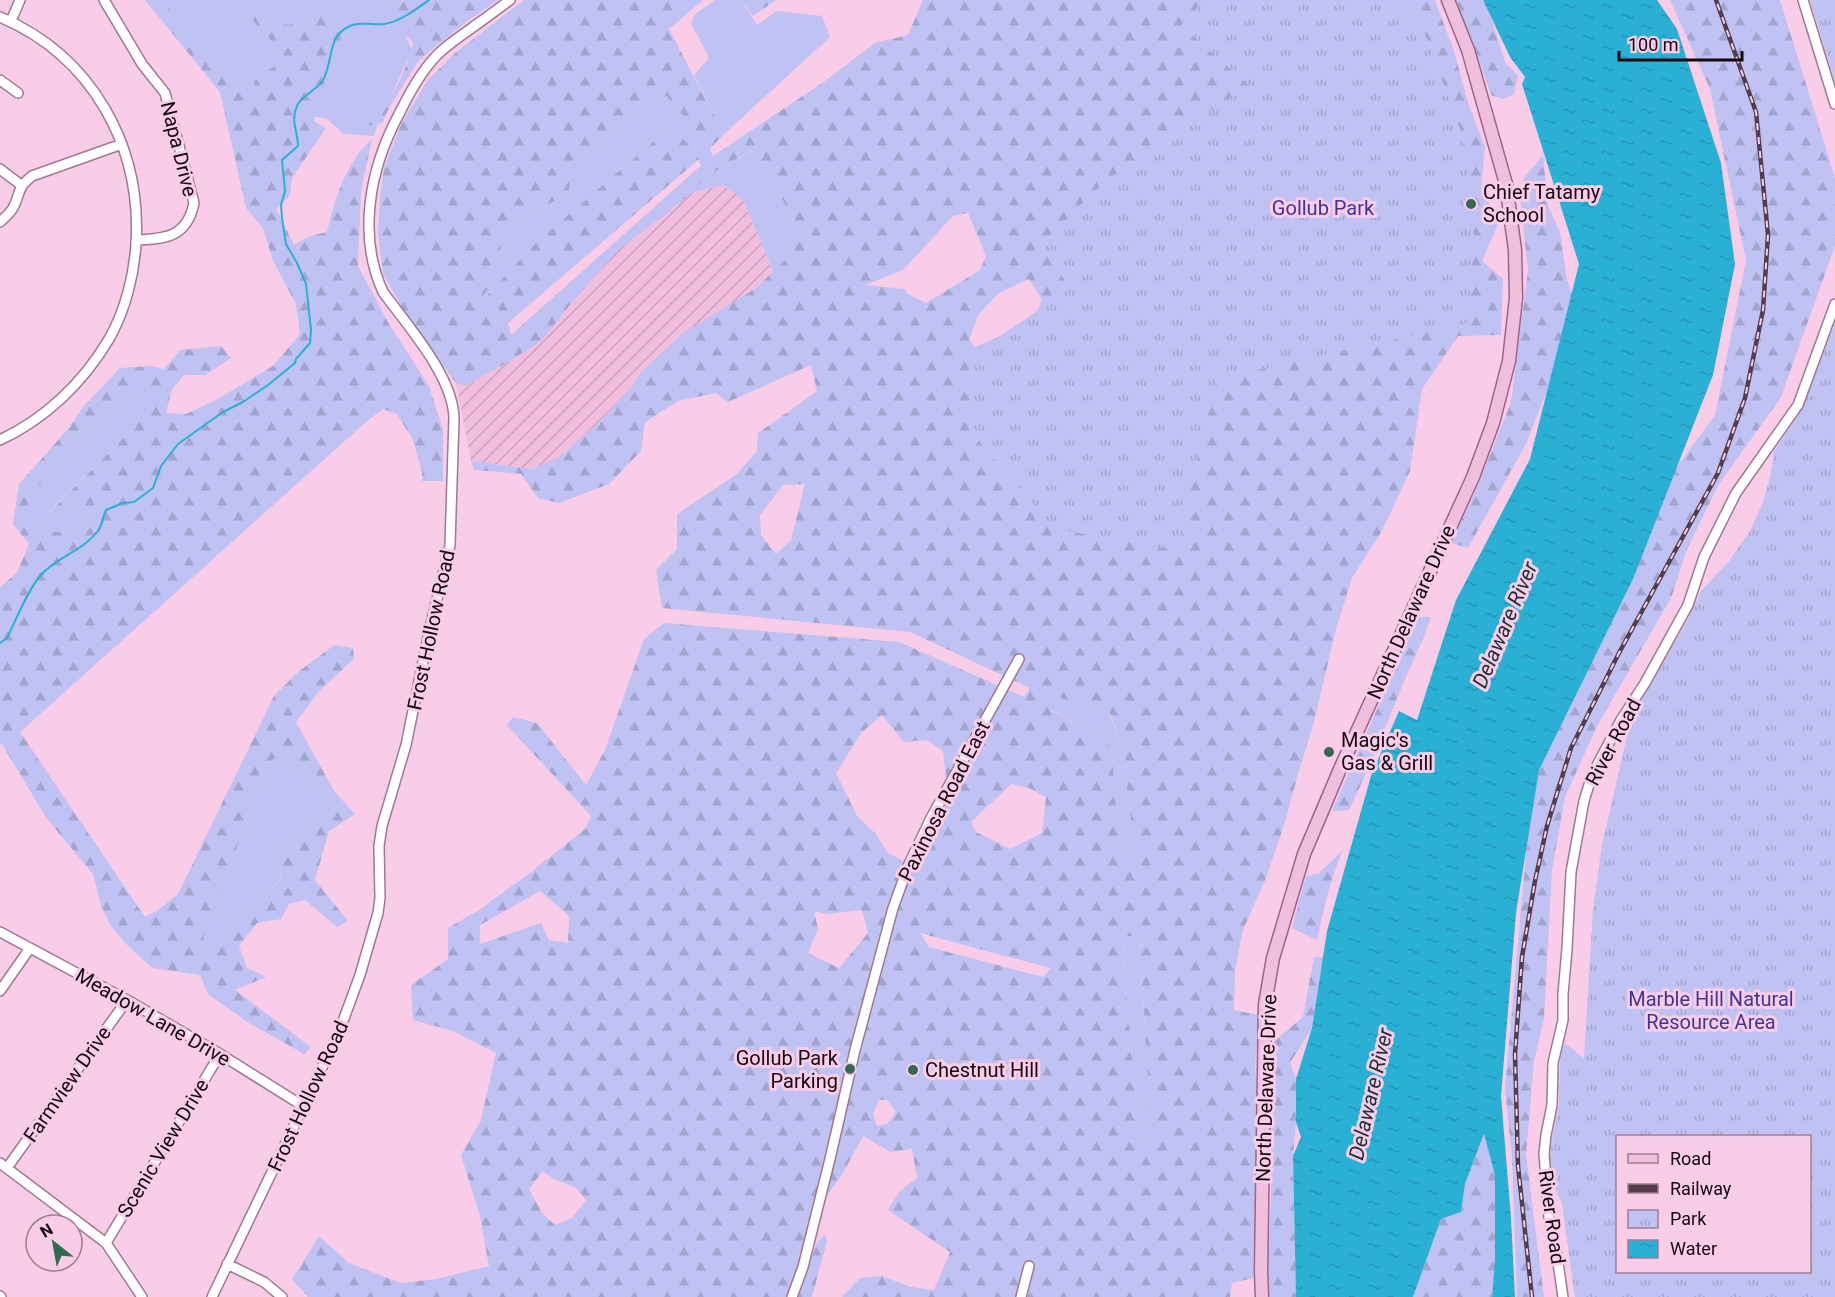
<svg xmlns="http://www.w3.org/2000/svg" width="1835" height="1297" viewBox="0 0 1835 1297" font-family="Roboto,sans-serif">
<defs>
<pattern id="industrial-furrows" width="10" height="10" patternUnits="userSpaceOnUse" patternTransform="scale(1.5)"><rect width="10" height="10" fill="#f1bedd"/><path d="M-1 1l2-2M0 10L10 0M9 11l2-2" fill="none" stroke="#cea2bd"/></pattern>
<pattern id="forest-firs" width="22" height="20" patternUnits="userSpaceOnUse" patternTransform="scale(1.5)"><rect width="22" height="20" fill="#bfc2f3"/><path d="M5 1l3.5 6h-7zM16 11l3.5 6h-7z" fill="#a3a5cf"/></pattern>
<pattern id="park-tufts" width="24" height="20" patternUnits="userSpaceOnUse" patternTransform="scale(1.5)"><rect width="24" height="20" fill="#bfc2f3"/><path d="M3 7l-1-3M5 7V3M7 7l1-3M15 17l-1-3M17 17v-4M19 17l1-3" fill="none" stroke="#a3a5cf"/></pattern>
<pattern id="water-ripples" width="26" height="14" patternUnits="userSpaceOnUse" patternTransform="scale(1.5)"><rect width="26" height="14" fill="#2bb0d5"/><path d="M2 4q2-2 4 0t4 0M15 11q2-2 4 0t4 0" fill="none" stroke="#2696b6"/></pattern>
</defs>
<rect width="100%" height="100%" fill="#f9cde7"/>
<path fill="url(#industrial-furrows)" d="M724,185L744,201L773,272L756,288L682,335L640,373L631,388L597,424L560,458L532,469L471,461L456,383L465,386L512,360L542,340L569,306L616,252L690,193Z"/>
<path fill="#bfc2f3" d="M153,0H403L395,10L412,50L377,126L374,136L344,134L327,119L231,98Z
M715,0H741L757,25L777,11L822,16L830,37L724,134L694,75L709,58L691,23L695,14Z
M668,96L710,149L713,156L701,166L696,152L675,130L666,131L488,293L508,323L511,335L477,309L479,302L502,269L500,257L501,237L534,211L569,194L570,164L645,106Z
M753,150L809,241L773,272L744,201L724,185L690,193L711,174Z
M134,390H155L134,427L49,512L60,517L81,502L91,513L78,531L46,532L30,520L28,496Z
M1030,687L1109,713L1125,754L1126,781L1136,859V870L1121,874L1112,754L1108,741L1102,734L1078,725L1050,709Z
M278,754L319,792L328,809L303,832L277,843L281,878L263,901L231,916L217,955L202,950L207,918L232,863L261,772Z
M1140,935L1146,1049L1154,1140L1140,1137L1126,998L1123,936Z"/>
<path fill="url(#forest-firs)" fill-rule="evenodd" d="M145,0H162L238,93L252,94L255,81L273,67L276,45L258,27L237,0H253L268,23L290,25L311,15L347,11L336,58L320,92L314,121L326,128L292,178L290,195L276,209L294,245L310,236L327,232C333,206 341,179 356,157C360,150 367,145 372,139L361,191L358,266L389,324L429,386L443,430V481H422V472L413,440L397,414L383,409L367,421L20,732L145,917L158,910L178,894L274,696L298,672L334,645L353,648L354,659L321,689L296,722L334,791L355,814L329,831L315,880L348,921L337,927L305,900L289,904L281,919L257,923L239,946L247,968L266,977L235,990L311,1047L304,1054L249,1023L208,994L200,975L152,968L123,941L111,926L101,906L93,874L47,819L2,744L0,745V587L17,573L29,544L13,524L19,484L68,429L83,407L120,368L151,366L164,369L180,350L221,346L231,358L205,375H184L172,389L166,413L186,414L216,400L273,366L300,334L296,304L273,261L263,228L246,208L220,92ZM134,390H154L134,427L49,513L60,517L81,502L91,513L78,531L46,532L30,520L28,496ZM278,754L319,792L328,809L303,832L277,843L281,879L263,901L231,916L217,954L202,950L207,918L232,863L261,772Z
M405,0H498L466,22L419,60L389,108L382,123L367,126L354,124C360,121 366,119 371,116C393,101 407,68 413,43L389,15Z
M524,0H703L669,29L724,134L710,149L667,96L645,106L570,164L569,194L534,211L501,238L500,257L502,269L479,302L477,309L511,335L707,160L825,81L875,43L908,35L923,0H1435L1455,54L1468,103L1485,147L1481,188L1499,222L1482,261L1503,279L1501,335L1458,336L1422,389L1410,471L1382,531L1352,578L1336,629L1314,722L1298,774L1285,822L1266,878L1243,930L1235,970L1234,1010L1259,1015L1255,1066L1258,1114L1253,1278L1232,1283L1230,1297H842L860,1278L882,1276L911,1287L934,1290L950,1252L888,1210L899,1192L917,1178L912,1149L890,1152L863,1136L843,1173L826,1197L816,1200L803,1255L787,1297H308L292,1279L319,1236L349,1263L401,1283L436,1279L489,1266L480,1216L461,1155L481,1120L496,1053L453,1031L413,1020L411,985L448,959V928L479,910L530,873L585,829L591,816L507,725L513,717L537,723L586,785L605,750L644,639L664,623L899,642L1024,697L1030,688L910,632L662,608L656,570L677,549V514L737,474L757,451L758,433L817,391L811,365L728,402L716,393L678,401L645,422L641,451L609,484L559,503L538,498L521,474L474,470L471,461L532,469L560,457L597,424L631,388L640,373L682,334L756,288L786,259L788,242L808,241L752,150L711,174L677,205L616,252L569,306L542,340L512,360L465,386L456,383L411,323L383,274L378,233L380,197L384,168L401,124L427,81L455,53ZM968,213L986,256L980,270L926,303L908,294L905,289L865,285L903,270L953,216ZM1029,279L1042,300L1032,323L975,347L969,340L978,315L999,293ZM805,484L791,540L776,554L761,535L760,515L783,485ZM1058,697L1110,713L1125,754L1126,781L1136,859V870L1121,873L1112,754L1108,741L1102,734L1078,725L1050,710ZM882,715L904,742L927,740L943,751L946,777L953,787L913,866L888,853L876,834L857,816L836,773L861,733ZM1011,784L1029,788L1046,797L1042,833L1010,849L976,832L971,822ZM540,891L569,916L568,943L549,940L541,923L480,944V925ZM862,910L868,933L839,968L808,953L818,929L814,911L826,914ZM920,933L1050,968V969L1043,977L929,947ZM1123,936H1140L1146,1049L1153,1140L1140,1137L1126,997ZM879,1100H887L896,1112L887,1124L877,1126L873,1114ZM543,1171L552,1178L576,1188L586,1200L572,1218L555,1225L542,1213L529,1189Z
M741,0H776L753,16Z
M1456,0H1483L1489,12L1505,62L1518,75L1514,94L1503,99L1491,95L1475,49Z
M1670,0H1780L1835,178V246L1781,397L1719,484L1687,549L1671,598L1597,726L1565,797L1552,870L1544,1018L1534,1061L1526,1154L1544,1297H1517L1512,1158L1505,1088L1531,798L1551,723L1657,494L1715,415L1746,260L1710,89Z
M675,130L696,152L699,159L508,323L488,294L538,241L666,131Z
M1543,155L1548,206L1560,232L1567,280L1576,305L1564,347L1526,444L1468,548L1451,543L1476,490L1511,402L1528,271L1520,196L1524,178Z
M1418,617H1431C1423,641 1412,663 1402,686C1385,728 1369,769 1349,810L1332,811Z
M1343,850C1331,878 1323,909 1317,940L1292,928L1306,876L1318,874Z
M1314,957H1323L1312,1028L1290,1063L1296,1079V1122L1293,1156L1296,1297H1270L1267,1271L1271,1194V1044L1303,1017Z
M1485,1133L1495,1175V1258L1492,1297H1413L1441,1219L1461,1212L1465,1184Z
M825,1234L827,1241L812,1297H797L817,1243Z"/>
<path fill="url(#park-tufts)" fill-rule="evenodd" d="M1204,0H1399L1425,34L1465,143L1474,237L1469,323L1248,372L1216,381L1189,494L1180,551L1055,529L972,433L976,352L1070,289L1042,243L1104,182L1248,85L1181,25Z
M1810,0H1835V82Z
M1835,324V1297H1575L1562,1204L1552,1181L1550,1158L1553,1133L1559,1104L1560,1059L1564,1043L1584,1058L1593,909L1602,845L1632,714L1686,623L1701,591L1729,561L1750,531L1763,502L1770,478L1774,451L1798,416ZM1618,1136H1810V1272H1618Z"/>
<path fill="url(#water-ripples)" d="M1483,0H1657L1677,29L1721,163L1735,264L1713,375L1633,579L1539,770L1516,913L1501,1096L1511,1218L1515,1297H1492L1495,1258V1175L1484,1134L1465,1184L1461,1212L1441,1219L1413,1297H1296L1293,1156L1301,1137L1296,1122V1079L1312,1028L1327,931L1371,776L1399,711L1417,720L1456,600L1530,459L1579,264L1522,84L1525,77L1510,57Z"/>
<g fill="none" stroke-linecap="round" stroke-linejoin="round">
<path stroke="#2bb0d5" stroke-width="2" d="M0,643L7,638C17,618 26,593 40,576C56,557 83,551 98,531C102,526 103,516 106,510L123,503L134,502L153,488L161,466L178,444L223,412L243,402L268,385L295,363L296,359L310,343L311,330L306,284L297,263L286,244L282,218L281,205L285,191L282,160L298,146C298,132 290,120 297,106C301,96 317,90 323,80C333,63 327,37 348,27C359,21 372,25 384,24C398,23 418,8 429,0"/>
<g stroke="#a07890" stroke-width="12">
<path id="minor" d="M104,0L142,64L165,93L194,203C187,237 166,239 136,240
M1803,0L1835,104
M0,17C92,56 142,146 136,244C134,276 125,311 109,339C83,383 45,419 0,440
M11,21L20,0
M0,80L18,93
M0,169L21,185
M0,222C5,217 11,213 14,206C21,191 17,188 32,176L122,144
M0,932L127,1000L220,1054L303,1106
M0,991L30,948
M0,1163L106,1243L142,1297
M7,1168L127,1000
M106,1243L220,1054
M227,1264L264,1282L282,1297
M0,1296L1,1297
M212,1297L339,1032L360,975L378,913L380,898L379,846L382,826L406,745L429,632L450,545L454,418C453,376 407,325 383,292C357,235 370,169 398,116C409,94 420,73 437,55C448,44 461,36 473,27C486,18 498,9 510,0
M792,1297L803,1267L830,1159L855,1050L893,908L909,864L931,818L1019,659
M1021,1297L1029,1266
M1563,1297L1557,1256L1549,1218L1544,1154L1546,1135L1552,1105L1553,1063L1563,1020V994L1567,949L1571,872L1584,801L1592,775L1621,720L1645,683L1688,605L1704,557L1736,493L1798,405L1835,304"/>
</g>
<g stroke="#9d6487" stroke-width="15">
<path id="major" d="M1262,1297L1261,1271L1265,1004L1273,958L1304,854L1340,769L1473,477L1493,423L1509,361L1516,298L1515,250L1506,184L1468,50L1448,0"/>
</g>
<use href="#minor" stroke="#fff" stroke-width="9"/>
<use href="#major" stroke="#efbfdd" stroke-width="12"/>
<g stroke="#533d4b" stroke-width="4.5">
<path id="rail" d="M1532,1297L1518,1166L1515,1054L1522,957L1535,881L1547,826L1571,748L1620,651L1718,473L1745,398L1763,310L1768,235L1756,112L1716,0"/>
</g>
<use href="#rail" stroke="#f9cde7" stroke-width="2" stroke-dasharray="7" stroke-linecap="butt"/>
</g>
<g fill="#336950" stroke="#f9cde7" stroke-width="2">
<circle cx="1471" cy="204" r="6"/>
<circle cx="1329" cy="752" r="6"/>
<circle cx="850" cy="1069" r="6"/>
<circle cx="913" cy="1070" r="6"/>
</g>
<g text-anchor="middle" dominant-baseline="central" stroke-width="6" stroke-linejoin="round" paint-order="stroke">
<g font-size="20" fill="#160811" stroke="#f9cde7">
<text transform="translate(179 149) rotate(76)">Napa Drive</text>
<text transform="translate(1411 612) rotate(-66)">North Delaware Drive</text>
<text transform="translate(431 630) rotate(-78)">Frost Hollow Road</text>
<text transform="translate(1613 742) rotate(-62)">River Road</text>
<text transform="translate(944 801) rotate(-63)">Paxinosa Road East</text>
<text transform="translate(153 1017) rotate(30)">Meadow Lane Drive</text>
<text transform="translate(67 1084) rotate(-55)">Farmview Drive</text>
<text transform="translate(1266 1088) rotate(-88)">North Delaware Drive</text>
<text transform="translate(308 1096) rotate(-65)">Frost Hollow Road</text>
<text transform="translate(163 1148) rotate(-59)">Scenic View Drive</text>
<text transform="translate(1552 1217) rotate(82)">River Road</text>
</g>
<g font-size="20" fill="#160811" stroke="#f9cde7" text-anchor="start">
<text x="1483" y="192">Chief Tatamy<tspan x="1483" dy="23">School</tspan></text>
<text x="1341" y="740">Magic's<tspan x="1341" dy="23">Gas &amp; Grill</tspan></text>
<text x="838" y="1058" text-anchor="end">Gollub Park<tspan x="838" dy="23">Parking</tspan></text>
<text x="925" y="1070">Chestnut Hill</text>
</g>
<g font-size="20" fill="#3f3595" stroke="#f9cde7">
<text x="1323" y="208">Gollub Park</text>
<text x="1711" y="999">Marble Hill Natural<tspan x="1711" dy="23">Resource Area</tspan></text>
</g>
<g font-size="21" font-style="italic" fill="#1b3037" stroke="#f9cde7">
<text transform="translate(1505 625) rotate(-67)">Delaware River</text>
<text transform="translate(1371 1094) rotate(-77)">Delaware River</text>
</g>
</g>
<rect x="1616" y="1135" width="195" height="138" fill="#f9cde7" stroke="#9e7e91" stroke-width="1.5"/>
<rect x="1628" y="1154" width="30" height="9" fill="#efbfdd" stroke="#9e7e91" stroke-width="1.5"/>
<text x="1670" y="1165" font-size="18" fill="#160811">Road</text>
<rect x="1628" y="1184" width="30" height="9" fill="#533d4b" stroke="#9e7e91" stroke-width="1.5"/>
<text x="1670" y="1195" font-size="18" fill="#160811">Railway</text>
<rect x="1628" y="1210" width="30" height="18" fill="url(#park-tufts)" stroke="#9e7e91" stroke-width="1.5"/>
<text x="1670" y="1225" font-size="18" fill="#160811">Park</text>
<rect x="1628" y="1240" width="30" height="18" fill="url(#water-ripples)" stroke="#9e7e91" stroke-width="1.5"/>
<text x="1670" y="1255" font-size="18" fill="#160811">Water</text>
<g transform="translate(54 1243) rotate(329)"><circle r="28" fill="#f9cde7" stroke="#9e7e91" stroke-width="1.5"/>
<path d="M0-4.5L10 22L0 15L-10 22Z" fill="#336950"/>
<text y="-9" font-size="16" font-weight="bold" text-anchor="middle" fill="#160811">N</text>
</g>
<path d="M1619 51v9h123v-9" fill="none" stroke="#160811" stroke-width="3"/>
<text x="1628" y="51" font-size="18" fill="#160811" stroke="#f9cde7" stroke-width="4.5" paint-order="stroke">100 m</text>
</svg>
